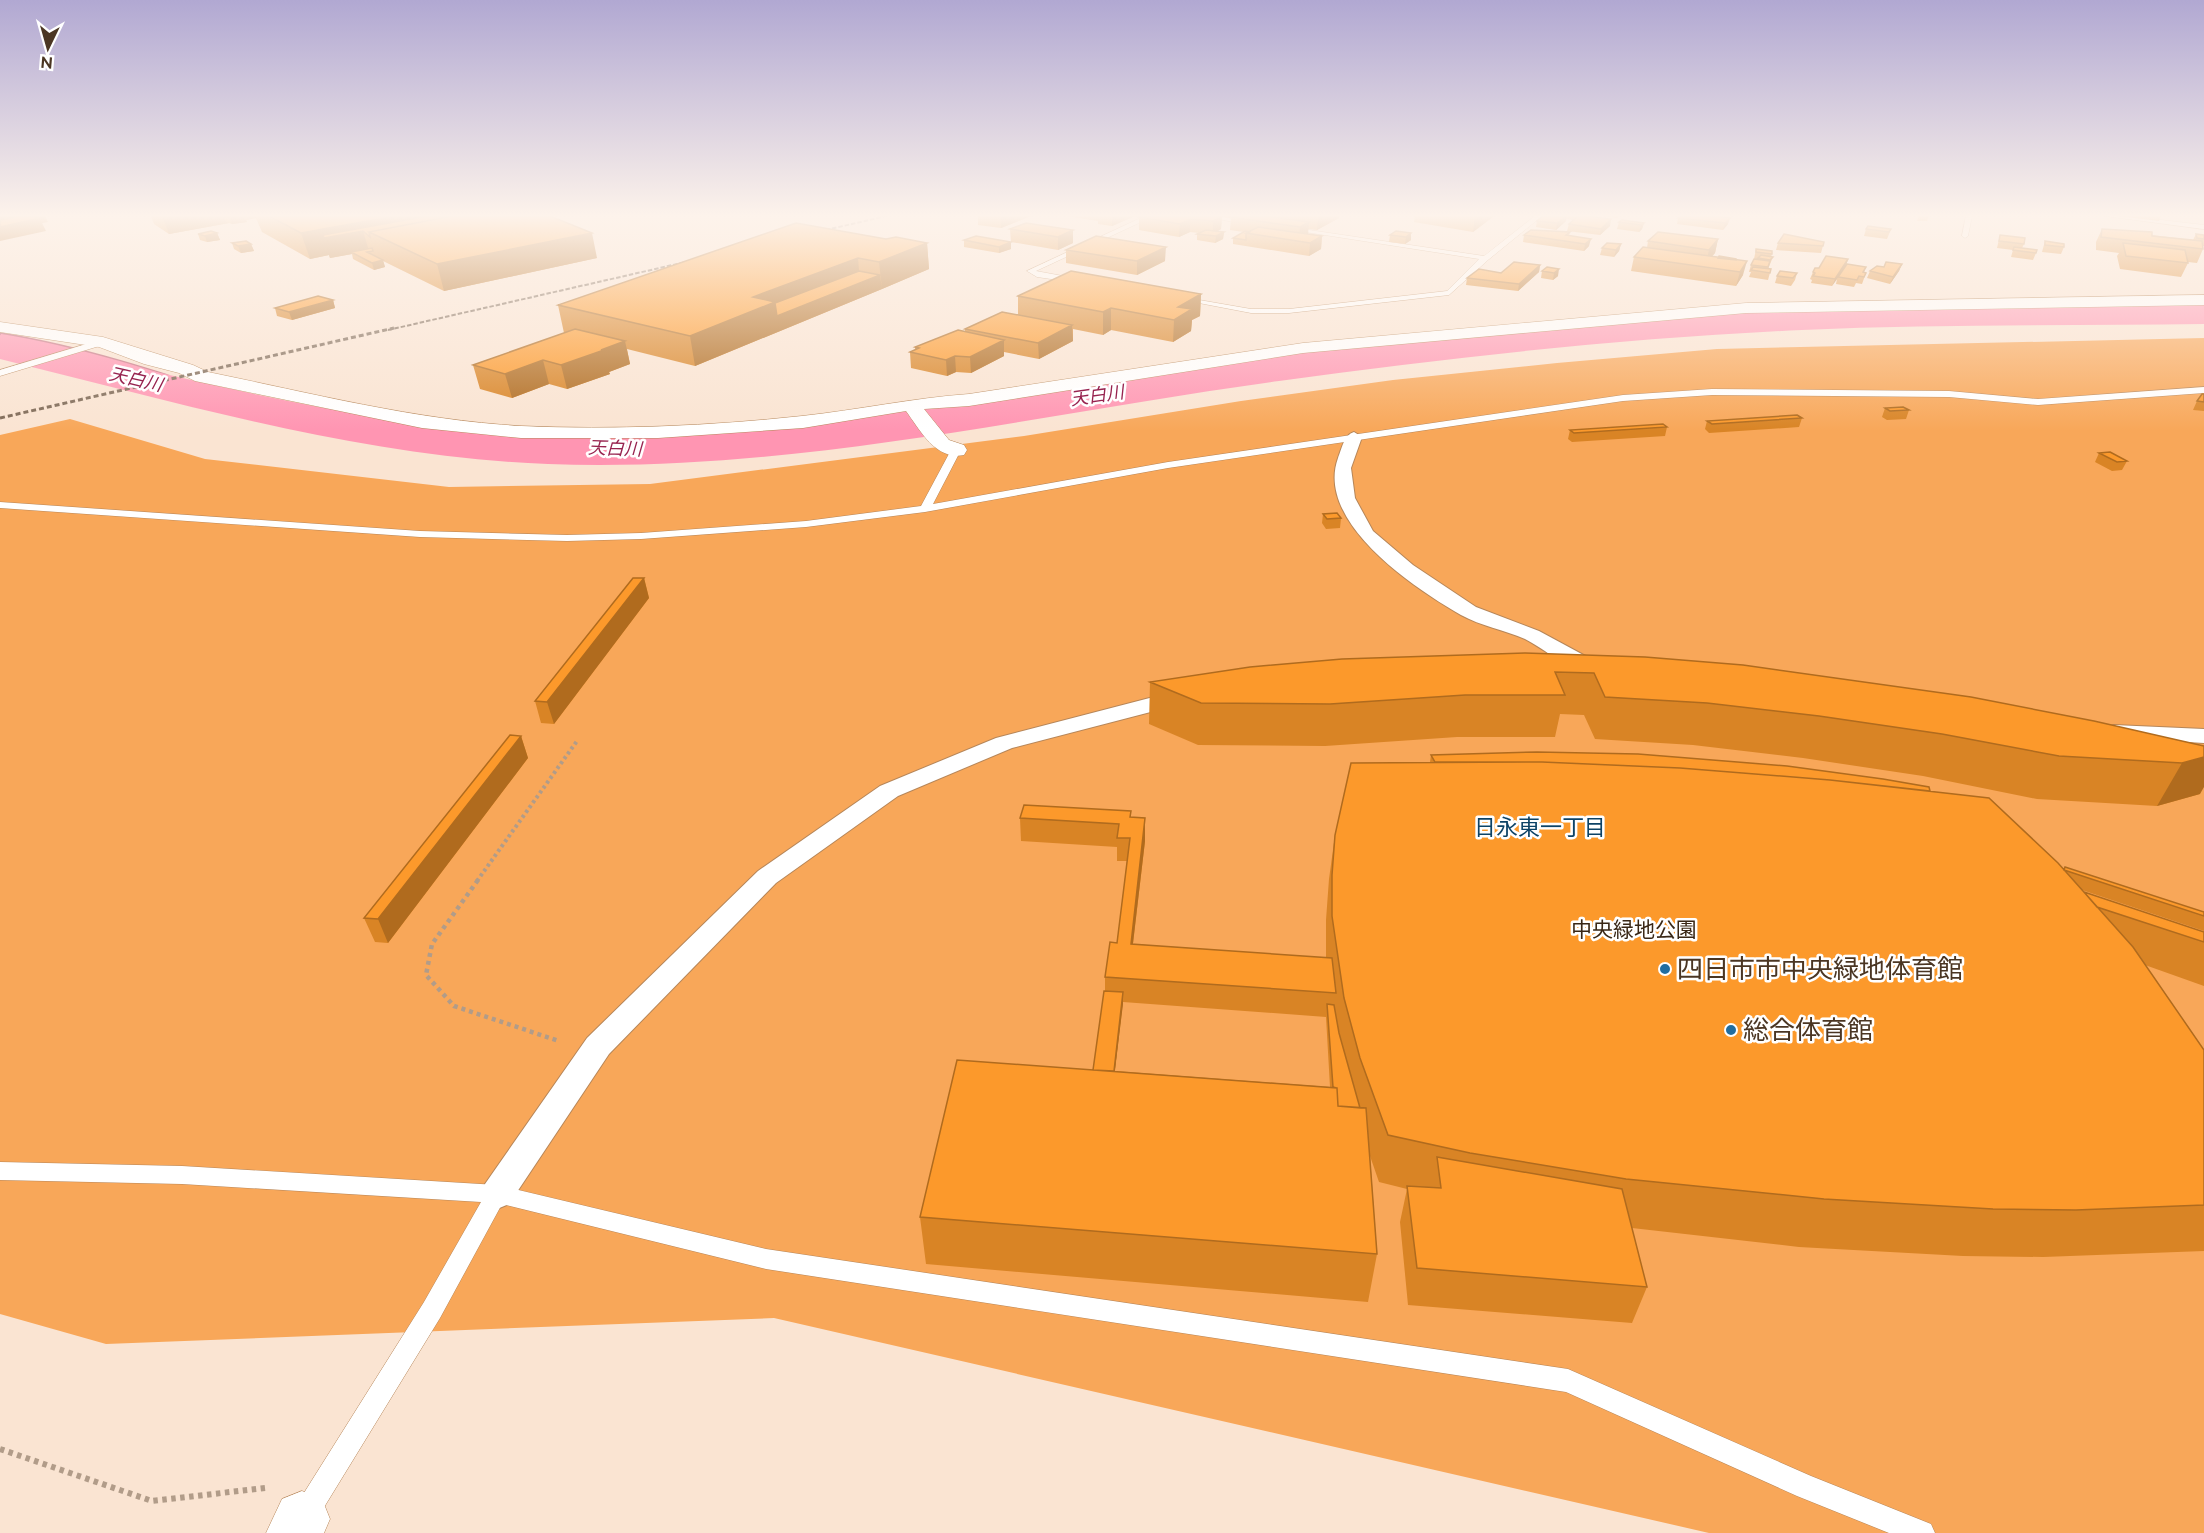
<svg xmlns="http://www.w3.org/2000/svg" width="2204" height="1533" viewBox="0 0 2204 1533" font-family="Raleway,'Noto Sans JP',sans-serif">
<rect width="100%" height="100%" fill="#fae4d2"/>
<path fill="#f8a759" d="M2204,338V1533H1709L774,1318L106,1344L0,1314V435L70,419L205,459L449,487L650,484L1024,436L1241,401L1393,380L1557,363L1717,349Z"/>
<path fill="#ff95b2" stroke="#c97887" stroke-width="1.5" d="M0,333C112,351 218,393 326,426L110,385L0,356Z"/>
<path fill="#fae4d2" d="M171,374L185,379L132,392L111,388Z"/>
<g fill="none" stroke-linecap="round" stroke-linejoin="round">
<path fill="#ff95b2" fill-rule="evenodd" d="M2204,300V324C2070,326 1936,324 1802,330C1627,338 1452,357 1279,381C1036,414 794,473 548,464C361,457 180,403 0,359V335C180,376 362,428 548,434C795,443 1037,387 1280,355C1453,333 1628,314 1802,306C1936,301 2070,302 2204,300Z"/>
<g stroke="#b68659" stroke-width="1">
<path id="service" d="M1145,216H1154L1036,271L1079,279V283L1037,277L1027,271Z
M1202,216H1219L1253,223L1250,225Z
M1535,216H1542L1488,260L1449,295L1289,313H1251L1178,299L1182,297L1251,309H1289L1447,291L1479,259L1286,229L1289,227L1484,256Z
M1966,216H1972L1968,236L1965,238L1962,236Z
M2105,216H2127L2204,225V229Z
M103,339L106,340V344L0,376V370Z
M2204,387V393L2038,405L1949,397L1712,395L1623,401L1168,468L925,512L806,527L641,539L567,541L420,537L0,508V502L420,531L567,535L641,533L806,521L921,506L951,450L956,447L961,450L933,504L1168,462L1623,395L1712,389L1949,391L2038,399Z
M0,1162L182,1166L497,1185L766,1249L1568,1369L1811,1476L1931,1524L1935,1533H1889L1797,1496L1566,1392L766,1269L502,1204L440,1318L315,1522L306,1526L297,1522L293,1513L297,1504L424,1302L481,1202L182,1184L0,1180Z"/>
</g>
<g stroke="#b68659" stroke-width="2">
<path id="pedestrian" d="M1354,432L1362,437L1351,468L1355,498L1373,531L1413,565L1476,607L1539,631L1602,665L1605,670L1602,675C1581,680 1545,649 1525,639C1504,630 1481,626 1461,615C1414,588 1315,522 1338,458C1342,448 1344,435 1354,432Z
M1181,693L1189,695L1192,700L1189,705L1166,708L1012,748L898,796L776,883L609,1054L509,1204L497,1209L485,1204L480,1194L485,1184L587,1038L758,871L880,786L996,738L1165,694Z
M2114,725L2204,729V743L2106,737L2102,732L2106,727Z"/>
</g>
<g stroke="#b68659" stroke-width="1">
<path id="minor" d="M2204,295V305L1746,313L1303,353L969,406L924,409L949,440L964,445L967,450L964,455C936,461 920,430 906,411L803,428L658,438H521L422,428L195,381L179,373L144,364L99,347L0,332V322L103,337L193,365L208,372C311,393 415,420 521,426C614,430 710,426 802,416C858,410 913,398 969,394L1303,343L1746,303Z
M302,1491L322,1499L330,1519L324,1533H266L282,1499Z"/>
</g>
<path stroke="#b19c89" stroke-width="4" stroke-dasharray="3 3" stroke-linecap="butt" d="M477,881L577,741"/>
<path stroke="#b19c89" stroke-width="4.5" stroke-dasharray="4 4" stroke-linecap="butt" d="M478,880L432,944L426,975L454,1006L559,1041"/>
<path stroke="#b19c89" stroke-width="6" stroke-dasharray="4.5 4.5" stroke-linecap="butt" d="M0,1449L152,1501L265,1488"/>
<use href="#service" fill="#fff" fill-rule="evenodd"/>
<use href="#pedestrian" fill="#fff" fill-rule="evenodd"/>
<use href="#minor" fill="#fff" fill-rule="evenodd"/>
<path stroke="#7d6855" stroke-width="2" stroke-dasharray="4.5 2" stroke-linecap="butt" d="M813,233L886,216
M388,330L699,259"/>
<path stroke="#7d6855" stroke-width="3" stroke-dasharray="5 3" stroke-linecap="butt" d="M0,418L394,328"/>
</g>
<path fill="#d98425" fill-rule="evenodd" d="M151,216H550L597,258L444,291L383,261L385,267L374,270L353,259L352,254L330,258L329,255L310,259L262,232L256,218L246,220L247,222L232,224L229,223L169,234L154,224Z
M978,216H1031L1001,228L978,225Z
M1067,216H1135L1112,226L1098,224V221Z
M1141,216H1339V218L1317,230L1308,229V234L1322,236L1321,249L1309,256L1233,244V238L1244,232L1230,230L1231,218L1222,217L1221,229L1217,231L1224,232L1223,239L1215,243L1197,240V234L1199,233L1190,232L1179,237L1139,230V217Z
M1415,216H1494L1473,232L1414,222Z
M1543,216H1586L1610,226L1600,235L1567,231L1569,224L1573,220L1566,219V221L1556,230L1536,227L1537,221Z
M1603,216H1619L1617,218Z
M1716,216L1728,224L1723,230L1677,224L1678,218Z
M1919,216H1929L1927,221H1917Z
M2118,216H2161L2159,221Z
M1619,222L1644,223L1642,229L1639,232L1617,229Z
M1026,223L1073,230V243L1058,250L1011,242L1010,229Z
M1866,229H1891L1887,239L1864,236Z
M2102,229L2193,240L2196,234L2204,235V246H2203V249L2197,263L2188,262V263L2181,277L2120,269L2117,256L2119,253L2096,250V242Z
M1570,232L1569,236L1589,246L1584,251L1523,242L1524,235Z
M217,233L220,240L207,242L200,240L198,234Z
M1411,233V240L1405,244L1389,242L1390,235Z
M2000,235L2024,244L2022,248L2036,253L2033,260L2011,257L2013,250L1997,248Z
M886,239L927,243L929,269L882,289L695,366L627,349L630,364L609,372L610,374L567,389L549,384L512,398L480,389L473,365L564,333L558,305Z
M1718,239L1715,253L1711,257L1736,260L1743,275L1736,286L1631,271L1634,257L1647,248L1648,241Z
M964,240L1011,249L999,253L964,247Z
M2045,241L2064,247L2061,254L2042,252Z
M1824,242L1821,253L1776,250L1778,243Z
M232,243L251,244L254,251L241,253L234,249Z
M1621,244L1619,251L1614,257L1600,255L1602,248Z
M1756,249L1772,254L1771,257H1773L1768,269H1771L1768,280L1749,277L1751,272H1749L1751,265L1758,259H1754Z
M1066,250L1165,261L1137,275L1066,263Z
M1848,259L1846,265L1866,267L1864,272L1866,273L1862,284L1856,283L1854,287L1836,284L1837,279L1832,286L1811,283L1812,280L1810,279L1813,272L1819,268Z
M1902,264L1899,271L1890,284L1867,278L1870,271L1884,267Z
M1540,265L1539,272L1518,291L1466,285L1467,278Z
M1547,267L1558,276L1553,280L1541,278L1542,271Z
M1797,273L1795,280L1791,286L1775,283L1777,276Z
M1201,294L1200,316L1192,320L1191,331L1173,342L1111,330L1103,335L1073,329V341L1039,359L1004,352V356L971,373L956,372L947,376L911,368L910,352L915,350V347L965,332V329L1018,315V296Z
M333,300L335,308L292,320L277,316L275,308Z
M2204,394V411L2193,410L2197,401Z
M1885,408L1909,410L1906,419L1887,420L1882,417Z
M1802,418L1799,427L1709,433L1705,429L1707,421Z
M1667,427L1665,436L1572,442L1568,439L1570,430Z
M2099,453L2127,461L2122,470L2112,471L2095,462Z
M1323,514L1341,518L1340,528L1326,529L1322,523Z
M644,578L649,598L554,724L541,723L535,701Z
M1525,653L2204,746L2200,794L2157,806L2037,799L1923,776L1803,758L1693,745L1595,739L1584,715L1560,714L1555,737H1457L1325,746L1198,745L1149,724L1150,682Z
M521,736L528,758L388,943L375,942L364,918Z
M1431,755L1930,791L2064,869L2204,912V931L2082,890L2084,892L2204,932V986L2145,965L2204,1050V1251L2043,1257L1963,1256L1799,1247L1632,1228L1647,1287L1632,1323L1408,1305L1400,1222L1407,1189L1379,1182L1370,1156L1377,1254L1368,1302L926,1264L920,1217L1093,1070L1105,991V977L1117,943L1127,861H1117V847L1021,841L1020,818L1131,811V817L1145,818V841L1133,944L1326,958V920L1329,879L1335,835L1430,762ZM1123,1002L1326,1017L1330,1087L1115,1071Z"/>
<path fill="#b06b1e" d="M0,216H45L48,222L42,223L46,231L0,241Z
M162,216H224L226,222L229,223L169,234Z
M226,216H256V218L246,220L247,222L232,224L229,218Z
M395,216H521L369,232L363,231L369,251L351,252L352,254L330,258L329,255L310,259L301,233Z
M1001,216H1031L1001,228Z
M1112,216H1135L1112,226Z
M1222,216L1221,229L1213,234V221Z
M1320,216H1339V218L1317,230L1318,218Z
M1475,216H1494L1473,232Z
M1566,216H1567L1566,221L1556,230L1557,223Z
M1730,218L1728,224L1723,230L1725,223Z
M1190,219V232L1179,237L1180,224Z
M1611,219L1610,226L1600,235L1601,229Z
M1309,222L1308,235L1299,240L1300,227Z
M1644,223L1642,229L1639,232L1641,225Z
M1073,230V243L1058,250V237Z
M1224,232L1223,239L1215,243L1216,236Z
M217,233L220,240L207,242L205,236Z
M592,233L597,258L444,291L437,264Z
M1411,233V240L1405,244L1406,237Z
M1322,236L1321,249L1309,256L1310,243Z
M1591,239L1589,246L1584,251L1585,244Z
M1718,239L1715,253L1706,263L1709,250Z
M1011,242V249L999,253V247Z
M927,243L929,269L882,289L879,262Z
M251,244L254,251L241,253L238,246Z
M1621,244L1619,251L1614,257L1616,250Z
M1166,247L1165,261L1137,275V261Z
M858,258L860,283L880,275L882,289L695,366L690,336L753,297Z
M1848,259L1846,266L1832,286L1835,279Z
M383,260L385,267L374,270L372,263Z
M1747,261L1743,275L1736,286L1740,272Z
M1902,264L1899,271L1890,284L1893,277Z
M1540,265L1539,272L1518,291L1519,284Z
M1559,269L1558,276L1553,280L1554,273Z
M1201,294L1200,316L1192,320L1191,331L1173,342L1174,320L1178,307Z
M333,300L335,308L292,320L289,312Z
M1111,308V330L1103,335V312Z
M1072,325L1073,341L1039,359L1038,343Z
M1004,340V356L971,373L970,357Z
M625,341L630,364L609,372L610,374L567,389L561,365Z
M955,356L956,372L947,376L946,360Z
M543,360L549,384L512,398L505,374Z
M644,578L649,598L554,724L547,702Z
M521,736L528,758L388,943L378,919Z
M2204,757V787L2200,794L2157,806L2182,763Z
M1145,818V841L1130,968L1131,944Z
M1123,992V1004L1109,1118L1110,1105Z"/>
<path fill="#fc992b" stroke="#b06b1e" stroke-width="1.5" d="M20,216H32L40,218L0,227V220Z
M226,216H240L229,218Z
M269,216H395L301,233Z
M427,216H452L369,232L370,237L363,231L324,238L323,235Z
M452,216H550L592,233L437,264L369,232Z
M1141,216H1222L1213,221L1190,219L1180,224L1139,217Z
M1233,216H1265L1309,222L1300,227L1231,217Z
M1543,216H1566L1557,223L1537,221Z
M1578,216H1586L1611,219L1601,229L1569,224Z
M1681,216H1716L1730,218L1725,223L1678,218Z
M1622,220L1644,223L1641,225L1619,222Z
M796,223L886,239L896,237L927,243L879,262L858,258L753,297L775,302L690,336L558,305Z
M1026,223L1073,230L1058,237L1010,229Z
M1868,226L1891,229L1889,232L1866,229Z
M1258,227L1322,236L1310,243L1246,233Z
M2102,229L2152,232V236L2202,241L2203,249L2101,237Z
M1206,230L1224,232L1216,236L1197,234Z
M1531,230L1570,232L1566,235L1591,239L1585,244L1524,235Z
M211,231L217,233L205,236L198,234Z
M1245,231L1249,232L1246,233V240L1233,238Z
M1396,231L1411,233L1406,237L1390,235Z
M1658,232L1718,239L1709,250L1648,241Z
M1784,234L1824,242L1823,246L1778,243Z
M2196,234L2204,235V239L2197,238Z
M2000,235L2025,238L2024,244L1999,241Z
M976,236L1011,242L999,247L964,240Z
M1096,236L1166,247L1137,261L1066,250Z
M246,241L251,244L238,246L232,243Z
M2045,241L2064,244V247L2045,245Z
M1607,243L1621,244L1616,250L1602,248Z
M2123,243L2185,250L2188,263L2126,256Z
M1643,247L1747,261L1740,272L1634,257Z
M2014,247L2037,250L2036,253L2013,250Z
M372,248L373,251L367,252L383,260L372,263L351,252Z
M1756,249L1772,251V254L1756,252Z
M1761,255L1773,257L1770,260L1758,258Z
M1719,256L1736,259V260L1718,258Z
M1826,256L1848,259L1835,279L1813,276L1815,273L1813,272L1815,268H1819Z
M1754,259L1770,261L1768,267L1751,265Z
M1514,262L1540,265L1519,284L1467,278L1479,269L1501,273Z
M1886,262L1902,264L1893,277L1870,271L1877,266L1884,267Z
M1847,264L1866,267L1863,272L1866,273L1864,277L1859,276L1857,280L1838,277Z
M1547,267L1559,269L1554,273L1542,271Z
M1753,267L1771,269L1770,273L1751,270Z
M859,271L880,275L777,316L775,303Z
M1071,271L1201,294L1178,307L1192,309L1174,320L1111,308L1103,312L1018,296Z
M1780,271L1797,273L1793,278L1777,276Z
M318,296L333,300L289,312L275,308Z
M1002,312L1072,325L1038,343L965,329Z
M575,329L625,341L601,350H604L561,365L543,360L505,374L473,365Z
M958,330L1004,340L970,357L955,356L946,360L910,352L919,348L915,347Z
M2202,394H2204V402L2197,401Z
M1903,407L1909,410L1890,411L1885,408Z
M1797,415L1802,418L1712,424L1707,421Z
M1663,424L1667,427L1574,433L1570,430Z
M2110,452L2127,461L2117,462L2099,453Z
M1337,513L1341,518L1327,519L1323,514Z
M633,578H644L547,702L535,701Z
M1525,653L1645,657L1743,665L1971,697L2094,721L2204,746V757L2182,763L2059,756L1942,734L1819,716L1707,703L1605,697L1594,673L1555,672L1565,695H1465L1330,704L1201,703L1150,682L1250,667L1342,659Z
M510,735L521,736L378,919L364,918Z
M1537,752L1638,754L1787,766L1883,779L1929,787L1930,791L1830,780L1680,768L1542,762H1435L1431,755Z
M1542,762L1680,768L1830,780L1989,798L2058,863L2133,947L2204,1050V1205L2076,1210L1993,1209L1824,1199L1626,1179L1470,1153L1388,1135L1360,1058L1344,998L1332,916V875L1335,835L1351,763Z
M1024,805L1131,811L1130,817L1145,818L1131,944L1332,958L1336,993L1105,977L1110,942L1117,943L1130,838H1117L1119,824L1020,818Z
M2065,867L2204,912V916L2064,870Z
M2084,892L2204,932V942L2097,907Z
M1104,991L1123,992L1114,1071L1093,1070Z
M1327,1004L1334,1005L1339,1033L1360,1108L1338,1106L1337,1088L1333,1087Z
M957,1060L1337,1088L1338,1106L1366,1108L1377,1254L920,1217Z
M1437,1157L1622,1189L1647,1287L1417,1268L1407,1186L1441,1188Z"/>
<linearGradient id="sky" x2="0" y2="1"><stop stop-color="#b1a8d2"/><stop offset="0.5" stop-color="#fdf3eb"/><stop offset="1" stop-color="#fdf3eb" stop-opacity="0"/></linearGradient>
<rect width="2204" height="431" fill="url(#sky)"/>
<g fill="#216da0" stroke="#fff" stroke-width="2">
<circle cx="1665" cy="969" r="6"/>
<circle cx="1731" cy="1030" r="6"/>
</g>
<g text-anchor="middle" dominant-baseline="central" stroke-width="5" stroke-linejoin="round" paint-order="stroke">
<g font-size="18" font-style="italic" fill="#97234f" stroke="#fff">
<text transform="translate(136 379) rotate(13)">天白川</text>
<text transform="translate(1097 395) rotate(-8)">天白川</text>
<text transform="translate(615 448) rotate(2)">天白川</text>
</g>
<g font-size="21" fill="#392716" stroke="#fff">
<text x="1634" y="929">中央緑地公園</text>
</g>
<g font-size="22" fill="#0d4366" stroke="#fff">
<text x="1540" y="827">日永東一丁目</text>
</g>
<g font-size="26" fill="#4b3623" stroke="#fff" text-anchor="start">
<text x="1677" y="969">四日市市中央緑地体育館</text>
<text x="1743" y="1030">総合体育館</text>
</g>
</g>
<g transform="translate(48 48) rotate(185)" stroke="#ffffff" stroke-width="4.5" paint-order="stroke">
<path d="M0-4.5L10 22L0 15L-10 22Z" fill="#4b3623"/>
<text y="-9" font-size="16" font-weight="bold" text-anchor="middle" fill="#4b3623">N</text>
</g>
</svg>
